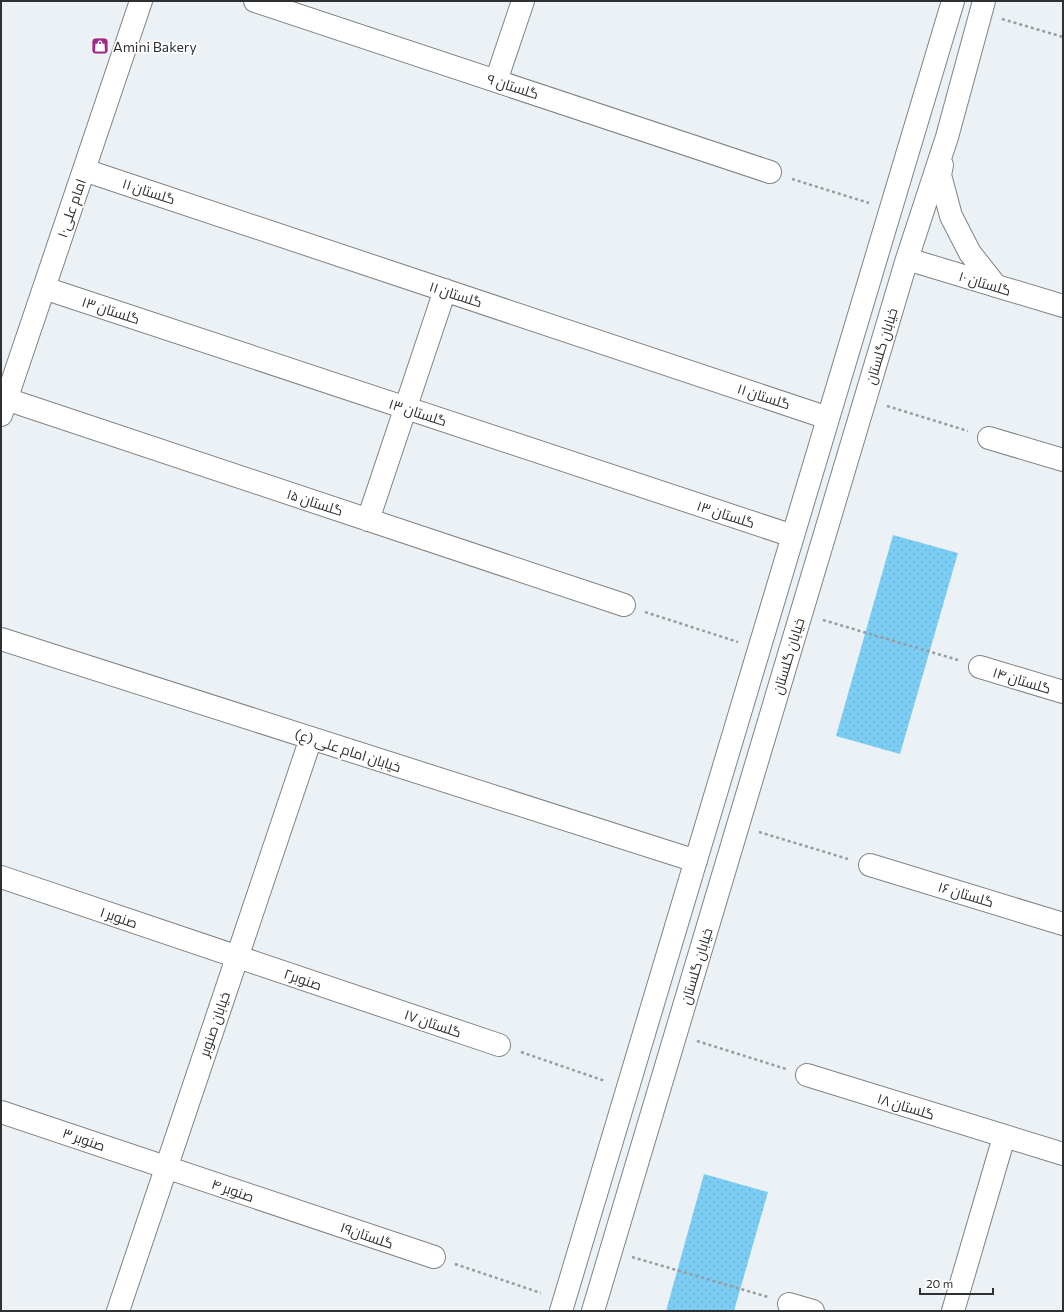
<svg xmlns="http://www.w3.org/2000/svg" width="1064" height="1312" viewBox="0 0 1064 1312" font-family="Commissioner,Cairo,sans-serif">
<defs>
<pattern id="park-dots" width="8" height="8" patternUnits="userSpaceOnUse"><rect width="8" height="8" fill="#7ccdf3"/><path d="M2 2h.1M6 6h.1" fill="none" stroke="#6cb0d1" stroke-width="1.8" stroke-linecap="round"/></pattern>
</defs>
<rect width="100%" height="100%" fill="#ebf1f4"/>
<path fill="url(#park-dots)" d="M893,535L958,553L900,754L836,736Z
M704,1174L768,1192L734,1311H666Z"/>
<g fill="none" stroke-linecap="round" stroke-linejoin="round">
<g stroke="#7e8486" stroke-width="24">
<path id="minor" d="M255,1L770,172
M496,81L523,1
M942,165L940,175L951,216L970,253L996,286
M84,170L828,418
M907,259L1063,306
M44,288L793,536
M6,399L624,605
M1,415L141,1
M989,438L1063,460
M368,520L445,290
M1,639L696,861
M980,667L1063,692
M870,865L1063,924
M1,877L499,1045
M807,1075L1063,1154
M1,1112L434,1257
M789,1304L813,1311
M118,1311L311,738
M561,1311L953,1
M593,1311L907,259L947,137L984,1
M953,1311L1004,1137"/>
</g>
<path stroke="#979c9e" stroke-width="2.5" stroke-dasharray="3 3" stroke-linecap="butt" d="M1002,19L1063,37
M792,179L869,203
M887,406L968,431
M645,612L738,642
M823,620L958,660
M759,832L848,859
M697,1041L786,1069
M521,1052L605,1081
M632,1257L768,1297
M455,1264L541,1293"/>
<use href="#minor" stroke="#fff" stroke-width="22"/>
</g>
<defs>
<g id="shop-square" transform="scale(0.9)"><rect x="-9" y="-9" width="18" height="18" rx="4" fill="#9f2b86" stroke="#fff"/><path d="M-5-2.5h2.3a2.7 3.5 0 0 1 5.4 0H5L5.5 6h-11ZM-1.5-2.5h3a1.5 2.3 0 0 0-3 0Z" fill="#fff"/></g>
</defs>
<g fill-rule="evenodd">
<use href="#shop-square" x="100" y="46"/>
</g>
<g text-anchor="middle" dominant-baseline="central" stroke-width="3.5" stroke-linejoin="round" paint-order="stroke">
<g font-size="14" fill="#2e3031" stroke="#fff" text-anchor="start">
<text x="113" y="46">Amini Bakery</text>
</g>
<g font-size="14" fill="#2e3031" stroke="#fff">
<text transform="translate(513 86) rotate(18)">گلستان ۹</text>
<text transform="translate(149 191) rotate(18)">گلستان ۱۱</text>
<text transform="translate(71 208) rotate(-71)">امام علی۱۰</text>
<text transform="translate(985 283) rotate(17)">گلستان ۱۰</text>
<text transform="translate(456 294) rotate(18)">گلستان ۱۱</text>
<text transform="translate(111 310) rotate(18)">گلستان ۱۳</text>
<text transform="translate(881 346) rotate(-73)">خیابان گلستان</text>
<text transform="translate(764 396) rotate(18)">گلستان ۱۱</text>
<text transform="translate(418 412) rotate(18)">گلستان ۱۳</text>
<text transform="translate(315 502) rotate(18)">گلستان ۱۵</text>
<text transform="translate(726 514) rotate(18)">گلستان ۱۳</text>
<text transform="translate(788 656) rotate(-73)">خیابان گلستان</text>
<text transform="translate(1022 680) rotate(17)">گلستان ۱۴</text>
<text transform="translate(348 750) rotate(18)">خیابان امام علی (ع)</text>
<text transform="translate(966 894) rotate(17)">گلستان ۱۶</text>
<text transform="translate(119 917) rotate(19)">صنوبر ۱</text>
<text transform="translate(696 966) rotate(-73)">خیابان گلستان</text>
<text transform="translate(303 979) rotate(19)">صنوبر۲</text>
<text transform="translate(433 1023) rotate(19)">گلستان ۱۷</text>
<text transform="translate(214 1024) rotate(-71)">خیابان صنوبر</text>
<text transform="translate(906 1106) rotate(17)">گلستان ۱۸</text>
<text transform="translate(84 1139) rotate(19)">صنوبر ۳</text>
<text transform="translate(233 1190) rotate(19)">صنوبر ۴</text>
<text transform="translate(367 1235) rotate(19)">گلستان۱۹</text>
</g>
</g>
<rect width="1064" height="1312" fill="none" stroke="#2e3031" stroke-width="4"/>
<path d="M920 1288v6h73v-6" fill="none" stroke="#2e3031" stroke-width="2"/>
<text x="926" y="1288" font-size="12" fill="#2e3031" stroke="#ffffff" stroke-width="3" paint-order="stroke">20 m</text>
</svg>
